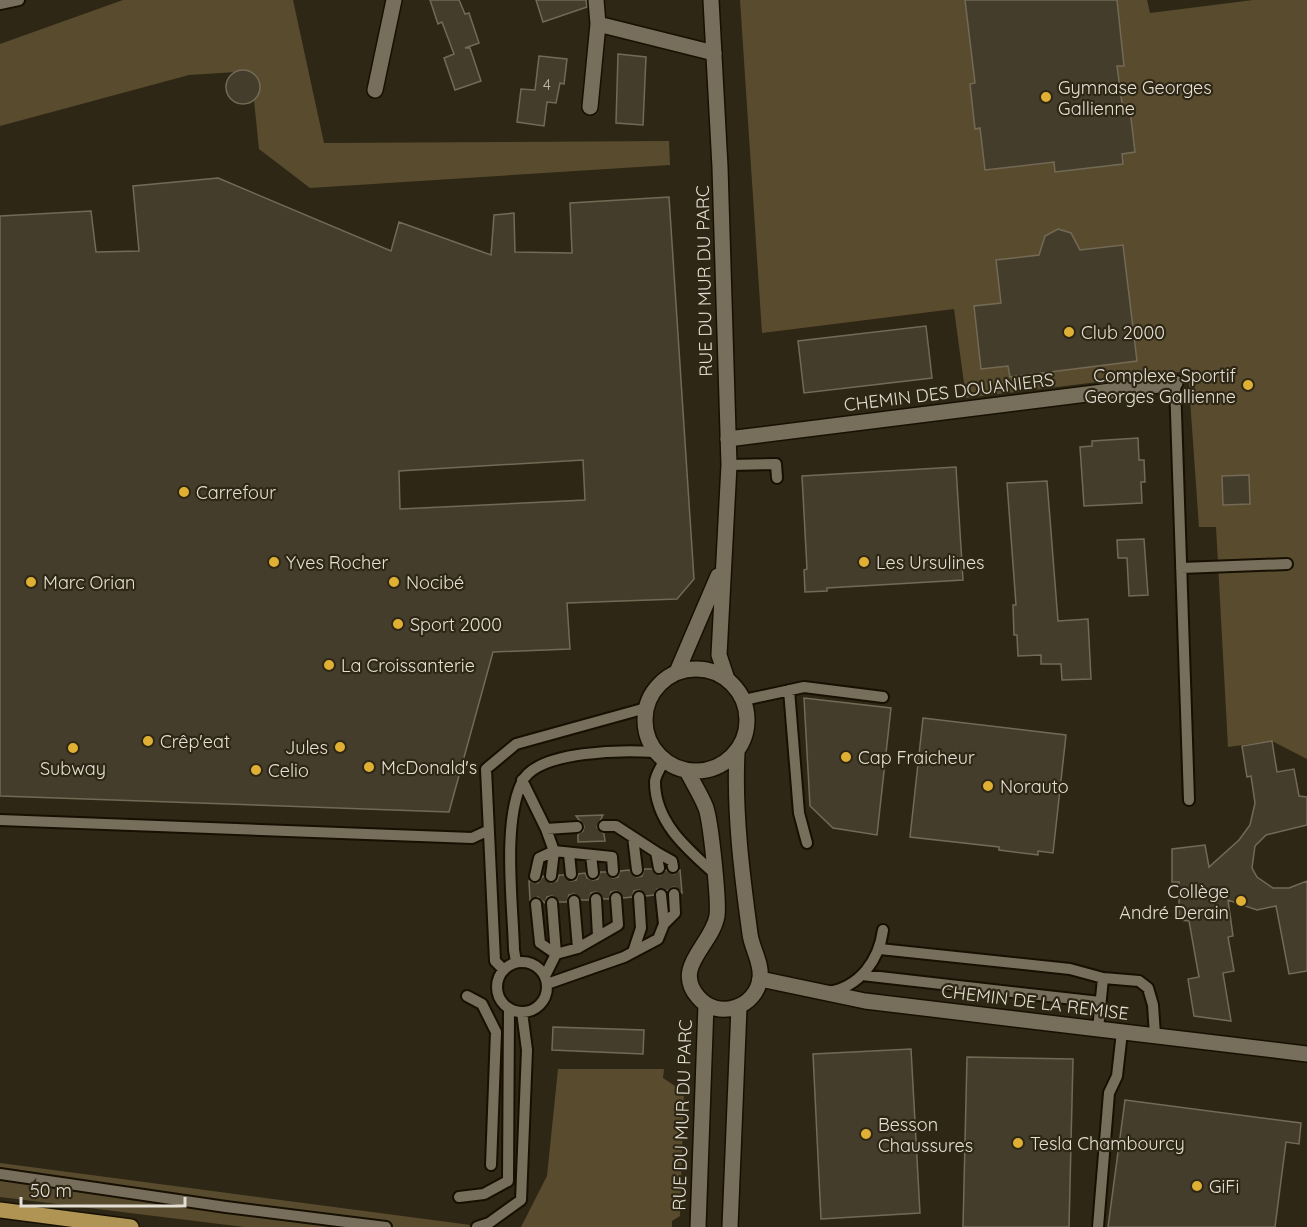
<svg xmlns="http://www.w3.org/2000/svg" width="1307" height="1227" viewBox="0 0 1307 1227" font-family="Quicksand,sans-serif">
<rect width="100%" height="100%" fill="#2f2715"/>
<path fill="#594c2e" d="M123,0H293L324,143L669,141L670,165L310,188L259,149L251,71L189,75L0,126V44Z
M740,0H1147L1150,13L1253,0H1307V759L1272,741L1228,747L1216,527H1199L1188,371L966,398L954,309L762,333Z
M558,1069H664L663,1078L684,1092L680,1216L672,1221V1227H521L547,1176Z
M0,1163L486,1227H244L0,1197Z"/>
<path fill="#453d2b" stroke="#736a56" stroke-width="1.5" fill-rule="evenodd" d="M430,0H459L465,14L469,13L479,43L465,48H470L481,81L455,90L444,58L454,54L442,22L438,24Z
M536,0H586L587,7L543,22Z
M965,0H1117L1124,66H1117L1123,111L1130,110L1135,152L1122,154L1123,164L1055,172L1054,162L985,170L980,128L975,129L970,84L975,83Z
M618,54L646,57L643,125L616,123Z
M539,56L567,59L564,84L560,83L556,103L547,102L544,126L517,122L521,89L535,90Z
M226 87a17 17 0 1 1 34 0a17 17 0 1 1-34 0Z
M218,178L391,251L399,222L491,255L494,215L514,213L515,252L572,253L570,203L669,197L694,579L677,599L567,603L570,649L493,652L449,812L0,796V216L91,211L96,252L139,251L133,186ZM583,460L585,500L400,509L399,471Z
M1058,229L1071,233L1080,250L1123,245L1137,361L1010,377L1008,366L981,369L974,306L1001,303L996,260L1039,255L1045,236Z
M926,326L932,378L804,393L798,341Z
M1138,438L1139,460H1144L1145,482H1141L1142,503L1084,506L1080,447L1092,446V441Z
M956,467L963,580L827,588V591L805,592L804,570L807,569L802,476Z
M1249,475L1250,504L1223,505L1222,476Z
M1047,481L1058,621L1088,619L1091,679L1062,680L1061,664H1041V655L1018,656L1017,635H1014L1013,605H1016L1007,483Z
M1144,539L1148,595L1129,596L1127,558H1118L1117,540Z
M804,698L891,708L877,835L833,828L810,806Z
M923,718L1066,735L1053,853L1038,851V855L999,850V847L910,837Z
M1272,741L1277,772L1294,769L1299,796L1307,797V825L1266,835L1255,846L1252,868L1257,877L1273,888H1289L1307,881V971L1289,974L1276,906L1257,910L1228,900L1233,936L1228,937L1234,971L1223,973L1231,1021L1194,1016L1188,979L1199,977L1189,921L1179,920V882H1172V849L1205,845L1209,867L1239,840L1250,825L1255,803L1251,776L1247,777L1242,746Z
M603,815L597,827L604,834L605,841L578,842V834L583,831L584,826L576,816Z
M644,869H652L660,875L666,870L674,874L680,870L682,893L674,887L667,891L657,889L654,895L646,896L639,890L634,891L632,897L623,898L616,891L611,892L609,899H604L596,892L591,893L589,900H581L574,894L569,895L567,902H559L552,896L547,897L545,903L538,897L530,900L529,881L538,883L543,876L551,883L557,881L559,875H564L571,881L576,880L578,874L585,873L587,878L593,880L598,879L600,872H606L613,878L618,877L620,871L629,870L637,877L642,876Z
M553,1027L644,1030L643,1054L552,1050Z
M911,1049L920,1213L821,1219L813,1054Z
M967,1057L1073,1059L1069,1227H963Z
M1125,1100L1301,1123L1299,1144L1286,1142L1275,1227H1108Z"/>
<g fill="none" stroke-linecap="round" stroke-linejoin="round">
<g stroke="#171002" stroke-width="14">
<path id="service" d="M0,4L19,0
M1175,383L1189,800
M729,465L776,464L777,478
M1181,568L1287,564
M789,690L799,813L807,843
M744,700L804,687L883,697
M664,761C661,767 655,776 655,782C655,822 687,849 714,873
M522,780L546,829L577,827
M0,820L472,838L487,831
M604,826H616L656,852L659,868
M546,829L554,851L612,857L613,871
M633,837L637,870
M656,852L672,861L673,867
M569,854L571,874
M591,855L593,873
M535,876L539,858L554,851
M551,876L554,851
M596,899L598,936
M552,903L556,954
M536,904L540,943L556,954
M664,924L675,913L674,894
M578,948L618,925L616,898
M880,949L1070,969L1103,978L1139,981L1148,988L1153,1005L1155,1035
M633,952L641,928L639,897
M516,962L514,950C513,905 502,823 522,782C537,750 625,750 655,752
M497 987a25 25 0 1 1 50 0a25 25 0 1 1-50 0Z
M504,970L495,961L486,769L516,744L646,708
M862,975L1100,1002
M545,976L556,954L578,948L574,901
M547,984L624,957L658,939L664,924L661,895
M828,992C860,987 879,960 883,930
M467,996L482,1004L496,1032L491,1165
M1098,1029L1103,978
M0,1174L226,1207L386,1227
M459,1197L484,1194L508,1181L509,1008
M477,1227L489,1223L521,1200L527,1050L522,1012
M1098,1227L1109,1093L1117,1076L1122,1032"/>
</g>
<g stroke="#171002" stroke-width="18">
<path id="minor" d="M598,24L714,53
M375,90L394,0
M590,107L598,24L596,0
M728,439L1175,383
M760,979L865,1001L1307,1054"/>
</g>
<g stroke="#171002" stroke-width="18">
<path id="tertiary" d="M711,0L720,167L729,465L719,655L727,679
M645 720a51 51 0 1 1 102 0a51 51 0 1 1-102 0Z
M677,672L718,576
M687,771C693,783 701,795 706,808C711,823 719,901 717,916C712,945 672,967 698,997C718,1021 757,1007 760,978C762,963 752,949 750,934C742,875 734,812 737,753
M698,1227L706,1004
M730,1227L739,1007"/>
</g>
<g stroke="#171002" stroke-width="18">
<path id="primary" d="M0,1210L131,1227"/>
</g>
<use href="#service" stroke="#776f5b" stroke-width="10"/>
<use href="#minor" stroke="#776f5b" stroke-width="15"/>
<use href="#tertiary" stroke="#776f5b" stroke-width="15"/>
<use href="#primary" stroke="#af9454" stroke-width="15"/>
</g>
<g fill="#dfb034" stroke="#2f2715" stroke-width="2">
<circle cx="1046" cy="97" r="6"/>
<circle cx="1069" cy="332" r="6"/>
<circle cx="1248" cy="385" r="6"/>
<circle cx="184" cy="492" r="6"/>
<circle cx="274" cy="562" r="6"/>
<circle cx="864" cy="562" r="6"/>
<circle cx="31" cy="582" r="6"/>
<circle cx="394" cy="582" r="6"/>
<circle cx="398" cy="624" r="6"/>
<circle cx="329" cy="665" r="6"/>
<circle cx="148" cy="741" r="6"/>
<circle cx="340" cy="747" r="6"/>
<circle cx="73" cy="748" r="6"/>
<circle cx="846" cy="757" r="6"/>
<circle cx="369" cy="767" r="6"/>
<circle cx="256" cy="770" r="6"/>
<circle cx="988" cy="786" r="6"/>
<circle cx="1241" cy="901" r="6"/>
<circle cx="866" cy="1134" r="6"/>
<circle cx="1018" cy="1143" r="6"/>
<circle cx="1197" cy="1186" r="6"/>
</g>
<g text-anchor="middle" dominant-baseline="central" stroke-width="4.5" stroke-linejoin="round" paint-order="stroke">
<g font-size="15" fill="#bcb6aa">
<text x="547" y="84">4</text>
</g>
<g font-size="18" fill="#e4dfd4" stroke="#2f2715" text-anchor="start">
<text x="1058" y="87">Gymnase Georges<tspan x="1058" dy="21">Gallienne</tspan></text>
<text x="1081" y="332">Club 2000</text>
<text x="1236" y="375" text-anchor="end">Complexe Sportif<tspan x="1236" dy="21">Georges Gallienne</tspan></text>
<text x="196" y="492">Carrefour</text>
<text x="286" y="562">Yves Rocher</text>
<text x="876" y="562">Les Ursulines</text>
<text x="43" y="582">Marc Orian</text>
<text x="406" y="582">Nocibé</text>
<text x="410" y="624">Sport 2000</text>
<text x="341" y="665">La Croissanterie</text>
<text x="160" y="741">Crêp'eat</text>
<text x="328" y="747" text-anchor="end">Jules</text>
<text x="858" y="757">Cap Fraicheur</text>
<text x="381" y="767">McDonald's</text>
<text x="73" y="768" text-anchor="middle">Subway</text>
<text x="268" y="770">Celio</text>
<text x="1000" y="786">Norauto</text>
<text x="1229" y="891" text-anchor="end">Collège<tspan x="1229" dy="21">André Derain</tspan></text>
<text x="878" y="1124">Besson<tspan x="878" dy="21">Chaussures</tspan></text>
<text x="1030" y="1143">Tesla Chambourcy</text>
<text x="1209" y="1186">GiFi</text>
</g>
<g font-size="18" fill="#e4dfd4" stroke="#2f2715">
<text transform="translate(704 281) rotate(-91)">RUE DU MUR DU PARC</text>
<text transform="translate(949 392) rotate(-7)">CHEMIN DES DOUANIERS</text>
<text transform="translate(1035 1002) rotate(7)">CHEMIN DE LA REMISE</text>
<text transform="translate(682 1115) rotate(-88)">RUE DU MUR DU PARC</text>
</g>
</g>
<path d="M21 1197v9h164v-9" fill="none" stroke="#e4dfd4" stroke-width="3"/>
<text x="30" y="1197" font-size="18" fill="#e4dfd4" stroke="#2f2715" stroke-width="4.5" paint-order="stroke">50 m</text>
</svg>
